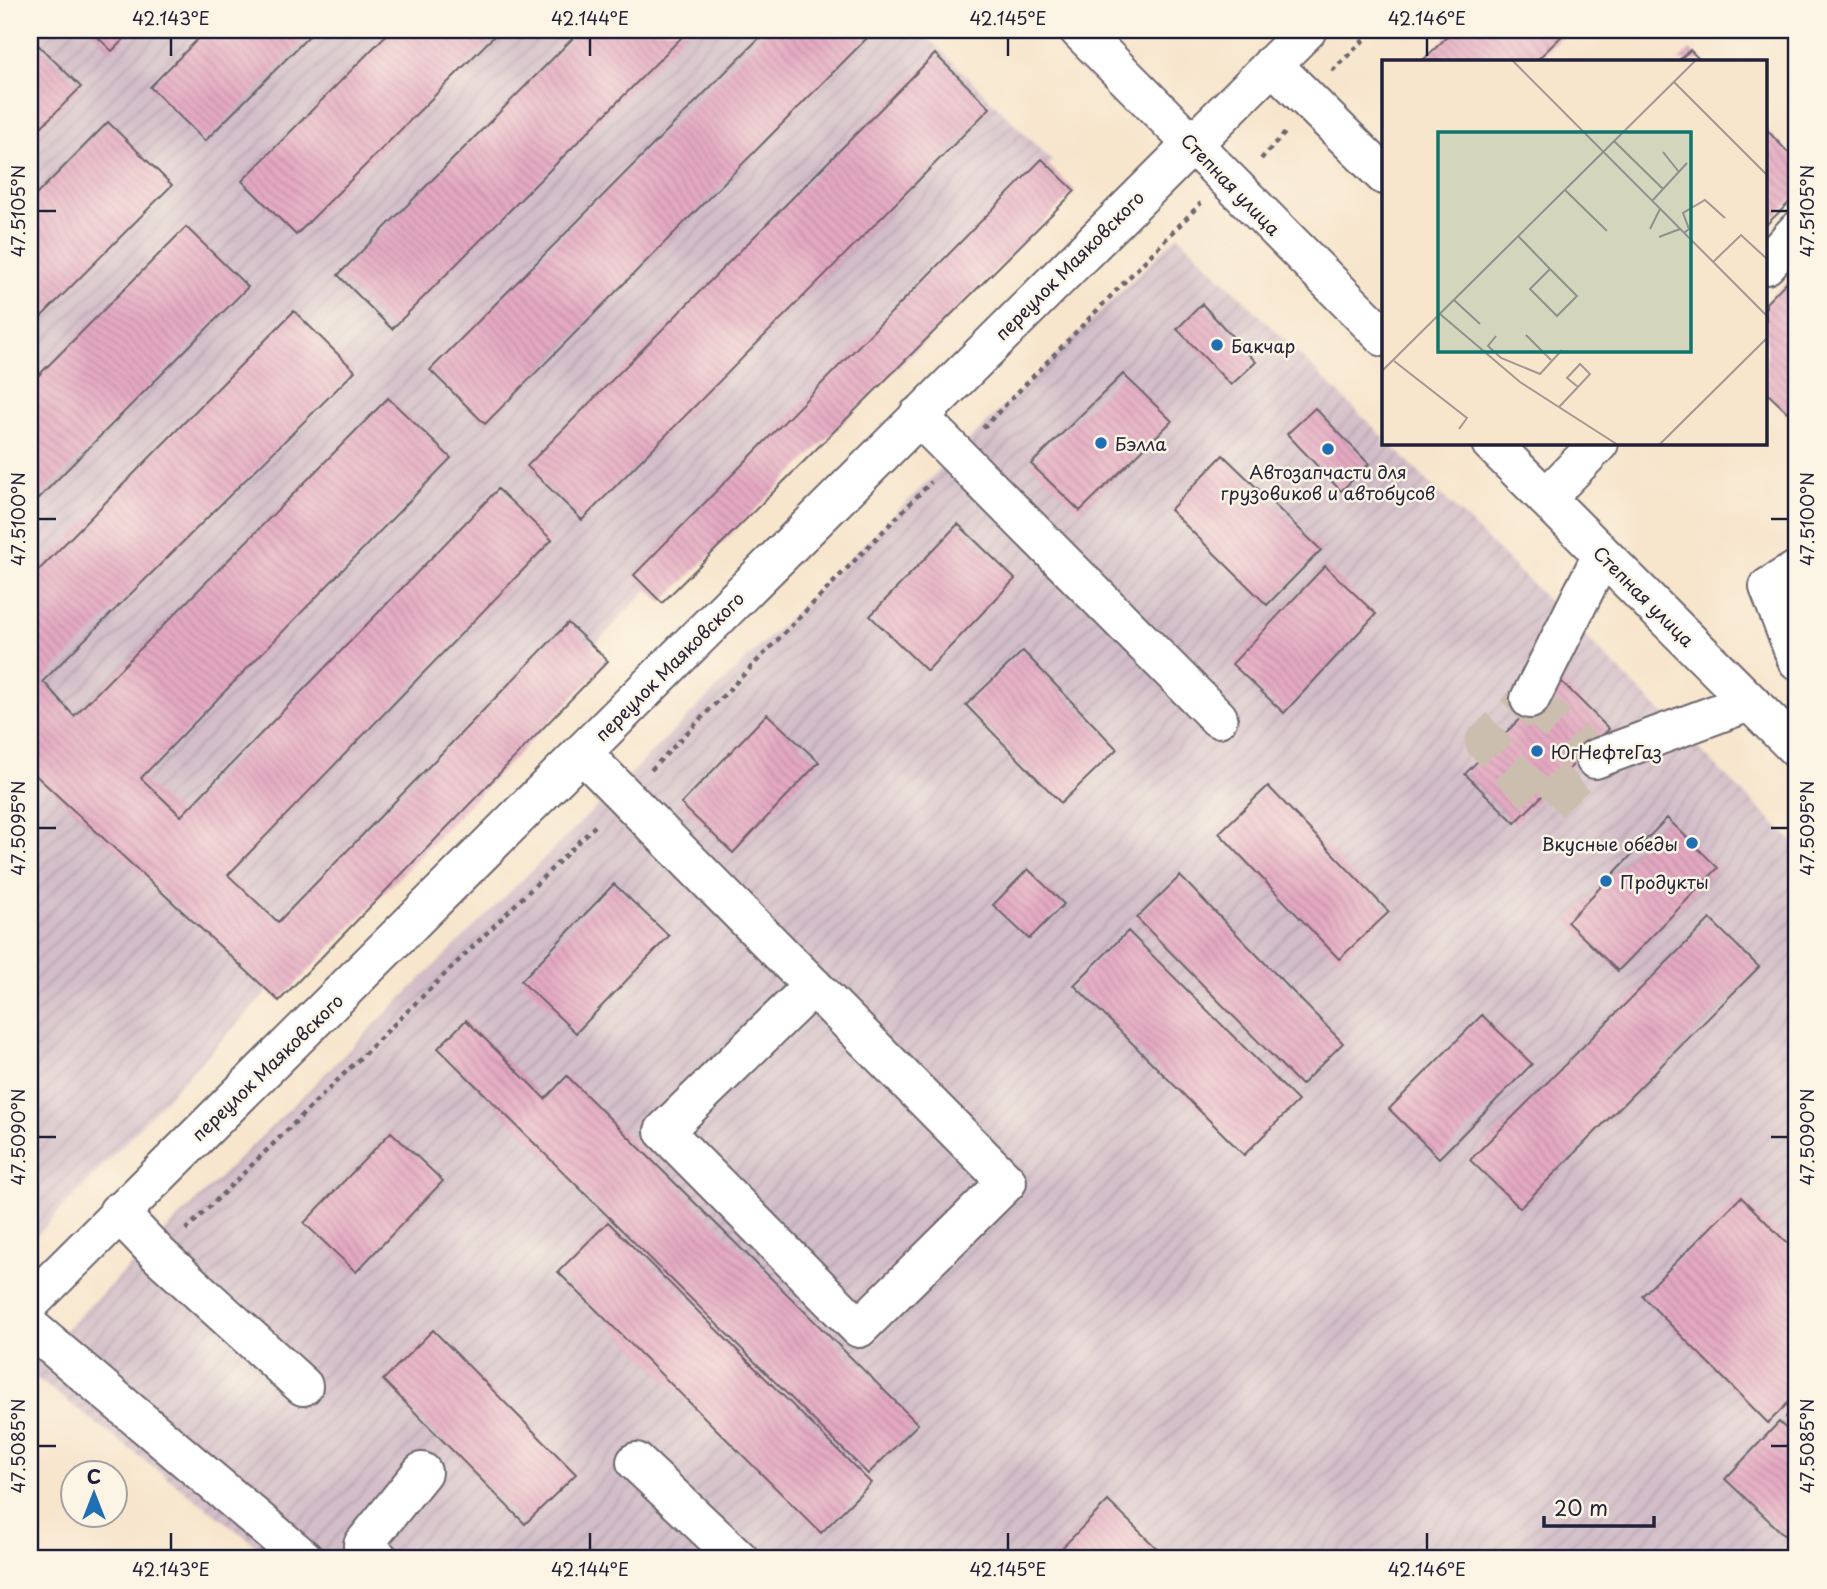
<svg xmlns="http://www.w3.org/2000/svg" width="1827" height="1589" viewBox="0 0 1827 1589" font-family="'Playpen Sans',sans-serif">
<defs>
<pattern id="industrial-furrows" width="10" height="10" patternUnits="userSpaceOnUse" patternTransform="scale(1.75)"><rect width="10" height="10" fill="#d2bdc8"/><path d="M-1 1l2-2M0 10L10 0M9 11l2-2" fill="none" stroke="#b4a2ad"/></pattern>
<pattern id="building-back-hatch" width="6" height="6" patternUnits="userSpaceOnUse" patternTransform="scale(1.75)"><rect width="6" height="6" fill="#e4a9c1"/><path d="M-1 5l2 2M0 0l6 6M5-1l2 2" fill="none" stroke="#c391a7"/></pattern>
</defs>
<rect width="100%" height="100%" fill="#fcf5e5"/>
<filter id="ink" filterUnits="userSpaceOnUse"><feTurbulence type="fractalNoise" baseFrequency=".0143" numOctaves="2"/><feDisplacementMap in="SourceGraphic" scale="14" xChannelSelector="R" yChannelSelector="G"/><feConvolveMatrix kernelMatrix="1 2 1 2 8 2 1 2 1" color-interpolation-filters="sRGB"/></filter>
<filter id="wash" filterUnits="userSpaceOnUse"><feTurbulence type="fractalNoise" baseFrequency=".00686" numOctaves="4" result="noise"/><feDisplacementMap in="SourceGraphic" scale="28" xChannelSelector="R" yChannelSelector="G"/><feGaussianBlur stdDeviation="1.57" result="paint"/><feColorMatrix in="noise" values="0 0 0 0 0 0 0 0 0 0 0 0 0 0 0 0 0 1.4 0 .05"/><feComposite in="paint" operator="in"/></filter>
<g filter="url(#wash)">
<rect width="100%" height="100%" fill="#f7e5cc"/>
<path fill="url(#industrial-furrows)" d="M30,30H920L1052,161L30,1243Z
M1178,235L1384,438V443H1389L1797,846V1559H274L30,1373V1364Z"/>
<g id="blocks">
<path fill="url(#building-back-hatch)" d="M90,30H133L112,51Z
M207,30H315L205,141L150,87Z
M391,30H500L296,235L242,181Z
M581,30H689L392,329L338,275Z
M767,30H875L485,424L430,370Z
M1454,30H1568L1536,61H1422Z
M30,37L81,87L30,138Z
M1690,50L1701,61H1678Z
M935,54L990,108L582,520L527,466Z
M108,122L172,185L30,328V201Z
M1766,129L1797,162V195L1766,225Z
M1042,159L1075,191L662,603L634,575Z
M186,227L248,287L30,507V384Z
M1797,271V401L1787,412L1766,392V303Z
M1202,304L1256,362L1231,385L1177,329Z
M294,311L355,371L43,681L74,716L388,398L451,458L141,778L181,816L498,489L552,540L228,875L278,922L568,623L608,661L279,1001L30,770V579Z
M1123,374L1172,421L1080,511L1031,464Z
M1315,408L1369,464L1341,491L1287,434Z
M1223,455L1321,550L1267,605L1170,510Z
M958,524L1015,579L927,671L870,616Z
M1325,566L1376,614L1284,713L1232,664Z
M1023,651L1117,749L1061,803L966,705Z
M1559,679L1609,729L1515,823L1465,774Z
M767,714L819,762L733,853L681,804Z
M1268,786L1389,912L1339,959L1219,833Z
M1667,818L1718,868L1618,971L1567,922Z
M1028,869L1064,904L1029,939L993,905Z
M1180,876L1343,1043L1301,1085L1137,918Z
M614,884L669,936L576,1033L521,981Z
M1710,919L1759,967L1520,1208L1470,1160Z
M1128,931L1298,1101L1244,1155L1074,985Z
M1482,1015L1532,1064L1439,1158L1389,1109Z
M466,1020L545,1099L567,1076L918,1424L868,1474L438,1048Z
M391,1132L443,1181L356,1272L304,1223Z
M1741,1197L1797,1253V1394L1768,1423L1642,1296Z
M608,1222L871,1483L821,1533L558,1272Z
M433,1330L576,1474L525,1524L383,1380Z
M1797,1406V1429L1786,1417Z
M1779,1422L1797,1439V1547L1725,1479Z
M1108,1501L1168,1559H1051Z"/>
</g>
</g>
<g filter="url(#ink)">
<use href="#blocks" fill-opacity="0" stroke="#6d666e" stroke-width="2"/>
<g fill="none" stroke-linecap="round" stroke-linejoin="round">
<path stroke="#ccbeaf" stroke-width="38" stroke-dasharray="38 19" stroke-linecap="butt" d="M1530,699L1595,759L1546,805L1484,742Z"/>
<g stroke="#6d666e" stroke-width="42">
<path id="minor" d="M1272,64L1384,175
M1766,265L1797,231
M918,416L1218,718
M1546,498L1599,443
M1797,570L1769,587L1797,660
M1530,699L1602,555
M582,753C723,896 866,1039 1007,1182L859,1328L664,1131L813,986
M1595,759L1749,702
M118,1212L160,1256L303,1386
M30,1303L1307,30
M30,1327L304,1559
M636,1462L739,1559
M379,1559L363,1545L422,1472"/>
</g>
<g stroke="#6d666e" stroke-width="42">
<path id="major" d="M1079,30L1384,337
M1491,443L1797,749"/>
</g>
<path stroke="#6d666e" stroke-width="4.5" stroke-dasharray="5 5" stroke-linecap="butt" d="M1332,71L1374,30
M1261,159L1286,132
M983,428L1201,203
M651,770L931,482
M186,1230L598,823"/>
<use href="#minor" stroke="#fff" stroke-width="38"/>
<use href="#major" stroke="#fff" stroke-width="38"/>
</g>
</g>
<path fill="none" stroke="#22223b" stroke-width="2.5" d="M171,38V56M590,38V56M1008,38V56M1427,38V56M38,211H56M1771,211H1788M38,519H56M1771,519H1788M38,828H56M1771,828H1788M38,1137H56M1771,1137H1788M38,1446H56M1771,1446H1788M171,1533V1550M590,1533V1550M1008,1533V1550M1427,1533V1550"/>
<g fill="#1f6fb2" stroke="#fcf5e5" stroke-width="2.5">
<circle cx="1217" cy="345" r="7"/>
<circle cx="1101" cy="443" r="7"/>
<circle cx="1328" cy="449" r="7"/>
<circle cx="1537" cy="751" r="7"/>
<circle cx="1692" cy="843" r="7"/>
<circle cx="1606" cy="881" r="7"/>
</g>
<g text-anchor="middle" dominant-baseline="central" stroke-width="5" stroke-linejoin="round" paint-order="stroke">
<g font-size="18" fill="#22223b" stroke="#fcf5e5">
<text transform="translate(1231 184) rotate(46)">Степная улица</text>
<text transform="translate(1069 265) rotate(-45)">переулок Маяковского</text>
<text transform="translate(1644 596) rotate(45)">Степная улица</text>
<text transform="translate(669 666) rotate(-45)">переулок Маяковского</text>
<text transform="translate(267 1067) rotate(-44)">переулок Маяковского</text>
</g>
<g font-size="18" fill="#22223b" stroke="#fcf5e5" text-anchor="start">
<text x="1231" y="345">Бакчар</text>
<text x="1115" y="443">Бэлла</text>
<text x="1328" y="471" text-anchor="middle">Автозапчасти для<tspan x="1328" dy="21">грузовиков и автобусов</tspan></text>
<text x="1551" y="751">ЮгНефтеГаз</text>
<text x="1678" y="843" text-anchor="end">Вкусные обеды</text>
<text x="1620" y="881">Продукты</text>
</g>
</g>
<g transform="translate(1382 60)">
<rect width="385" height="385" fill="#f7e5cc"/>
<path fill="none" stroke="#a29792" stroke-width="2" d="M130,0L385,256M292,22L385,115M232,81L281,129M281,92L297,112M183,130L225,171M270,141L305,103M268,169L278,149M302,173L307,169L301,153L323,140L343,158M136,176L142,182L168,209L195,236L175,256L148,229L168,209M277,177L298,169M331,202L359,175L385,199M72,240L98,264M58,254L138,322L236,385M144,275L169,300M114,276L106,286L119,298L158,314L180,290M12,301L85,358L77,369M0,311L314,0M177,347L196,327L208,314L198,304L185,318L196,327M277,385L385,278"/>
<path fill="#0f766e" fill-opacity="0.15" stroke="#0f766e" stroke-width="3.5" d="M56,72H309V292H56Z"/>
<rect width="385" height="385" fill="none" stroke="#22223b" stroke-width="3.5"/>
</g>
<rect width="1827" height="1589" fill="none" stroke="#fcf5e5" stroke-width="77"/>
<g transform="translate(94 1494)"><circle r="33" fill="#fcf5e5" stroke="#a5a1a1" stroke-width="2"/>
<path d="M0-5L12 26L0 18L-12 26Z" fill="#1f6fb2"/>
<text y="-10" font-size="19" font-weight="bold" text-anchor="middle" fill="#22223b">С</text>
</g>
<path d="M1544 1516v10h110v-10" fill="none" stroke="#22223b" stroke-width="3.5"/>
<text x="1554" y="1516" font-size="21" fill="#22223b" stroke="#fcf5e5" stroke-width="5" paint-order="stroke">20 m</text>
<rect x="38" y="38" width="1750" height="1512" fill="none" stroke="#22223b" stroke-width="2.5"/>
<g font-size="18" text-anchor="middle" fill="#22223b">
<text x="171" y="25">42.143°E</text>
<text x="590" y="25">42.144°E</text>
<text x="1008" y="25">42.145°E</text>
<text x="1427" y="25">42.146°E</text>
<text transform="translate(19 211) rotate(-90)" y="6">47.5105°N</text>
<text transform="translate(1808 211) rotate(-90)" y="6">47.5105°N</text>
<text transform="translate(19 519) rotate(-90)" y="6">47.5100°N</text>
<text transform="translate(1808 519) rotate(-90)" y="6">47.5100°N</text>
<text transform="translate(19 828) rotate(-90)" y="6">47.5095°N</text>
<text transform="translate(1808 828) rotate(-90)" y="6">47.5095°N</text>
<text transform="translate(19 1137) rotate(-90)" y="6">47.5090°N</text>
<text transform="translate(1808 1137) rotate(-90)" y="6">47.5090°N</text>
<text transform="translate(19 1446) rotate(-90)" y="6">47.5085°N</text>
<text transform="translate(1808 1446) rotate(-90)" y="6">47.5085°N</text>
<text x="171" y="1576">42.143°E</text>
<text x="590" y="1576">42.144°E</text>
<text x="1008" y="1576">42.145°E</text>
<text x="1427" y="1576">42.146°E</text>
</g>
</svg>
